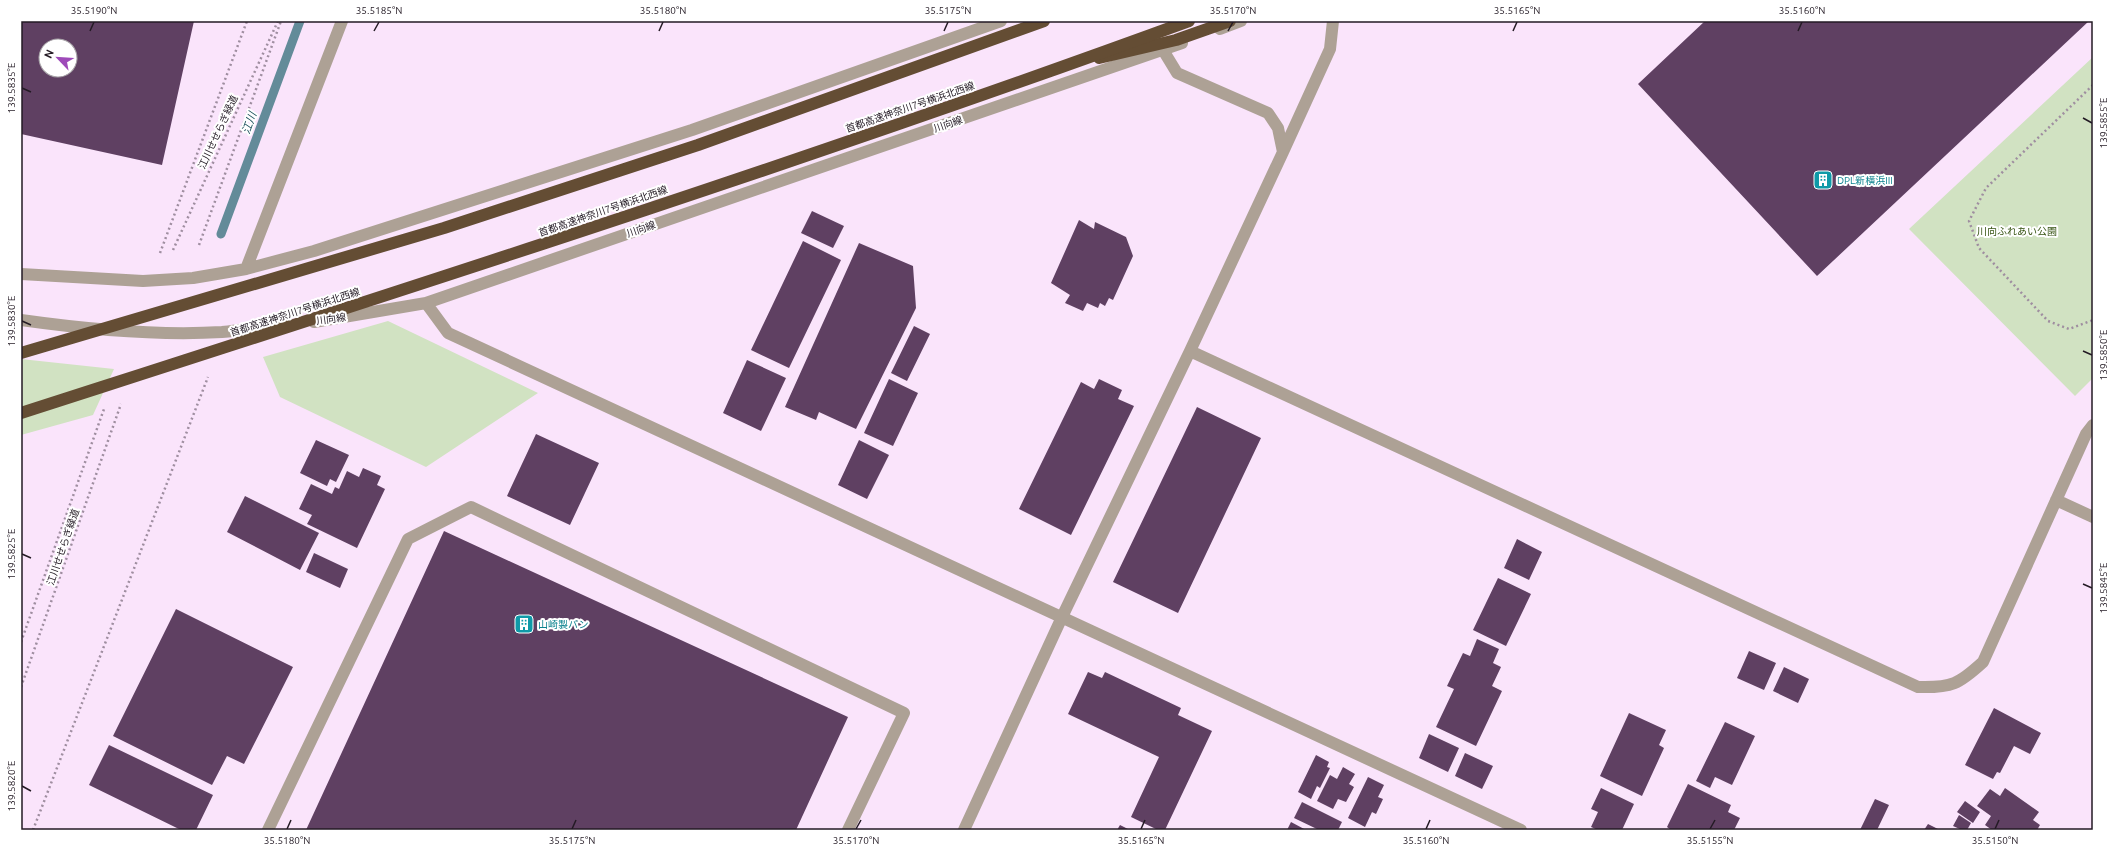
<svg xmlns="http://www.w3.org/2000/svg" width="2114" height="851" viewBox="0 0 2114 851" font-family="Ubuntu,'Noto Sans JP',sans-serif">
<rect width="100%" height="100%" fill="#fae4fb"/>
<path fill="#d1e2c2" d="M2093,57V378L2075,396L1909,229Z
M388,321L538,393L426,467L280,397L263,357Z
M21,359L114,369L93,415L21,435Z"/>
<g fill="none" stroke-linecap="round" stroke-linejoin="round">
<path stroke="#638b99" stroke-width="9" d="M221,234L300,21"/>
</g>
<path fill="#5f4062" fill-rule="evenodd" d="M21,21H194L162,165L21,134ZM46,46H70V70H46Z
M1705,21H2089L1817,276L1638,84Z
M812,211L844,226L833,248L801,233Z
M1079,220L1094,229L1095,222L1126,237L1133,256L1113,300L1109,298L1105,306L1100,303L1098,308L1087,303L1083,311L1065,303L1070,295L1051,283Z
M803,241L841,260L789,368L751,350Z
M859,243L913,266L916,308L856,429L819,412L816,420L785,407Z
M914,326L930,334L907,381L891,373Z
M747,360L786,378L761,431L723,413Z
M889,379L918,393L893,446L864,433Z
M1099,379L1122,390L1118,399L1134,406L1071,535L1019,509L1081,382L1094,389Z
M1197,407L1261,438L1178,613L1113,582Z
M536,434L599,463L570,525L507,496Z
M316,440L349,455L336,482L330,479L327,486L300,473Z
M859,440L889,455L867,499L838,485Z
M363,468L381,476L377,485L385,489L357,548L307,524L312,515L299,509L311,484L332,494L335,487L339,489L347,471L359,477Z
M245,496L319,533L300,570L227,532Z
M444,531L848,717L796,830H306Z
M1517,539L1542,552L1529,580L1504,568Z
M314,553L348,569L340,588L306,572Z
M1498,578L1531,594L1506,646L1473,630Z
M176,609L293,667L244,764L227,756L212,785L113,736Z
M1477,639L1499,649L1493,663L1501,667L1492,686L1502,691L1476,746L1436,727L1454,689L1447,686L1463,653L1470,656Z
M1749,651L1776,663L1764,690L1737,678Z
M1784,667L1809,679L1798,703L1773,691Z
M1088,672L1102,678L1105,672L1181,708L1178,715L1212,731L1165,830H1158L1131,817L1159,757L1068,714Z
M1994,708L2041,733L2030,754L2014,746L2000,773L1997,772L1993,779L1965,765Z
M1629,713L1666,730L1659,745L1664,748L1642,796L1600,776Z
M1725,722L1755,736L1732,785L1715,777L1710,788L1696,781Z
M1429,734L1459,748L1448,772L1419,758Z
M109,745L213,795L196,830H181L89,785Z
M1465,753L1493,766L1482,789L1455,776Z
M1316,755L1329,762L1327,767L1330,768L1320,788L1317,786L1311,799L1298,792Z
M1343,767L1355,774L1349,784L1354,787L1346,802L1338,799L1333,809L1317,801L1330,775L1337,779Z
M1368,777L1384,785L1378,797L1383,799L1376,814L1372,812L1365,827L1348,818Z
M1688,784L1731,805L1728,812L1740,818L1734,830H1671L1667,827Z
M1601,788L1634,804L1622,830H1598L1591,827L1598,812L1591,809Z
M2005,788L2039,812L2033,820L2040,825L2037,830H1992L1985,825L1991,816L1977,806L1990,789L2000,796Z
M1875,799L1889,805L1877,830H1860Z
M1965,801L1980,812L1973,823L1957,812Z
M1302,802L1342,822L1338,830H1319L1294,818Z
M1959,815L1971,823L1967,830H1962L1953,826Z
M1291,822L1306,830H1287Z
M1928,824L1940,830H1924Z
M1120,825L1130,830H1117Z"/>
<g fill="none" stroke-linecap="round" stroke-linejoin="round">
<path stroke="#9f8ea0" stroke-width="2.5" stroke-dasharray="2 3" stroke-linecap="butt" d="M2093,85L1986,188L1969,221L1979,248L2048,321L2069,329L2093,320
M199,245L281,21
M173,250L278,21
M160,253L247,21
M21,642L104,409
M21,687L121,404
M33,830L208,377"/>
<path stroke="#ada195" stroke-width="12" d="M1220,29L1241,21
M1163,50L1177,73L1268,113L1278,128L1283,152
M246,269L342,21
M21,274L143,281L193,278L246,269L314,251L692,130L1001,21
M426,303L448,333L1521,830
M21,320C85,329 158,336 222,332C243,330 264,327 285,325
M314,322L426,303L1182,43
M1190,351L1918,687C1952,688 1959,684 1983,662L2086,434L2093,425
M2056,500L2093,517
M268,830L408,539L471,507L904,713L848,830
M964,830L1062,617L1190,351L1283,152L1330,49L1333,21"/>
<path stroke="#644d34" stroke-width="12" d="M1099,58L1176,40L1230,21"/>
<path stroke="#644d34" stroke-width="12" d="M21,353L444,228L698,145L1044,21
M21,413C412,287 804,162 1189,21"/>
</g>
<path fill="none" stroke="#231a24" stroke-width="1.5" d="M90,31L94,22M374,31L379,22M659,31L663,22M944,31L948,22M1228,31L1233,22M1513,31L1517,22M1798,31L1802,22M22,88L31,92M2083,118L2092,123M22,321L31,325M2083,351L2092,355M22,554L31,558M2083,584L2092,588M22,786L31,791M287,829L291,820M572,829L576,820M856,829L861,820M1141,829L1145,820M1426,829L1430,820M1710,829L1715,820M1995,829L1999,820"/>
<defs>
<g id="building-square" transform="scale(1)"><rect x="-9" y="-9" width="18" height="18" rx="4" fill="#0f9aa8" stroke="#fff"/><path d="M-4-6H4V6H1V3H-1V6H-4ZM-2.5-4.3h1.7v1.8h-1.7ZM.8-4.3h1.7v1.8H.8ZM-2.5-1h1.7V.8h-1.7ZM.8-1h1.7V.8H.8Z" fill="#fff"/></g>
</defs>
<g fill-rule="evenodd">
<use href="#building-square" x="1823" y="180"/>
<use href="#building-square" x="524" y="624"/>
</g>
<g text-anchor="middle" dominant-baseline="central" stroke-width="4" stroke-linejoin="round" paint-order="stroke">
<g font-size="10" fill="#231a24" stroke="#fff">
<text transform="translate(910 107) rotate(-19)">首都高速神奈川7号横浜北西線</text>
<text transform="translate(948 124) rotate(-19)">川向線</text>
<text transform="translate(218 132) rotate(-65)">江川せせらぎ緑道</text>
<text transform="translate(603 211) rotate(-19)">首都高速神奈川7号横浜北西線</text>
<text transform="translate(641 229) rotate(-19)">川向線</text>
<text transform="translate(295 312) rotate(-18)">首都高速神奈川7号横浜北西線</text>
<text transform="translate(331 319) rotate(-8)">川向線</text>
<text transform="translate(63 547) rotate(-71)">江川せせらぎ緑道</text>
</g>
<g font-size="10" fill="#0d838f" stroke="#fff" text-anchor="start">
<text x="1837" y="180">DPL新横浜III</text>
<text x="538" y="624">山崎製パン</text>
</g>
<g font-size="10" fill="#355211" stroke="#fff">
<text x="2017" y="231">川向ふれあい公園</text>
</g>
<g font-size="11" font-style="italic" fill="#174c58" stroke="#fff">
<text transform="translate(249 123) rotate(-70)">江川</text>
</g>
</g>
<rect width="2114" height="851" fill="none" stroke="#ffffff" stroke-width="44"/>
<g transform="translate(58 58) rotate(295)"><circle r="19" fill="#ffffff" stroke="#a7a3a7"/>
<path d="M0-3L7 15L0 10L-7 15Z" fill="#9e4ab9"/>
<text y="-6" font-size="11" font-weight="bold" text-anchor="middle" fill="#231a24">N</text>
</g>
<rect x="22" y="22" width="2070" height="807" fill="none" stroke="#231a24" stroke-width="1.5"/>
<g font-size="10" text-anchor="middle" fill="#231a24">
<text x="94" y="14">35.5190°N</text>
<text x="379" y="14">35.5185°N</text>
<text x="663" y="14">35.5180°N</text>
<text x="948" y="14">35.5175°N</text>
<text x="1233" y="14">35.5170°N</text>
<text x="1517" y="14">35.5165°N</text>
<text x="1802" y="14">35.5160°N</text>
<text transform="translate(11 88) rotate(-90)" y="4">139.5835°E</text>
<text transform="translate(2103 123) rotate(-90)" y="4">139.5855°E</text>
<text transform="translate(11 321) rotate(-90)" y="4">139.5830°E</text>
<text transform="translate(2103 355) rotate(-90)" y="4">139.5850°E</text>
<text transform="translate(11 554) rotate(-90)" y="4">139.5825°E</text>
<text transform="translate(2103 588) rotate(-90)" y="4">139.5845°E</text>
<text transform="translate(11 786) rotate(-90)" y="4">139.5820°E</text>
<text x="287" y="844">35.5180°N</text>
<text x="572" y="844">35.5175°N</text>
<text x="856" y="844">35.5170°N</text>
<text x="1141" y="844">35.5165°N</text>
<text x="1426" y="844">35.5160°N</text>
<text x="1710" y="844">35.5155°N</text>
<text x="1995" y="844">35.5150°N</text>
</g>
</svg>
